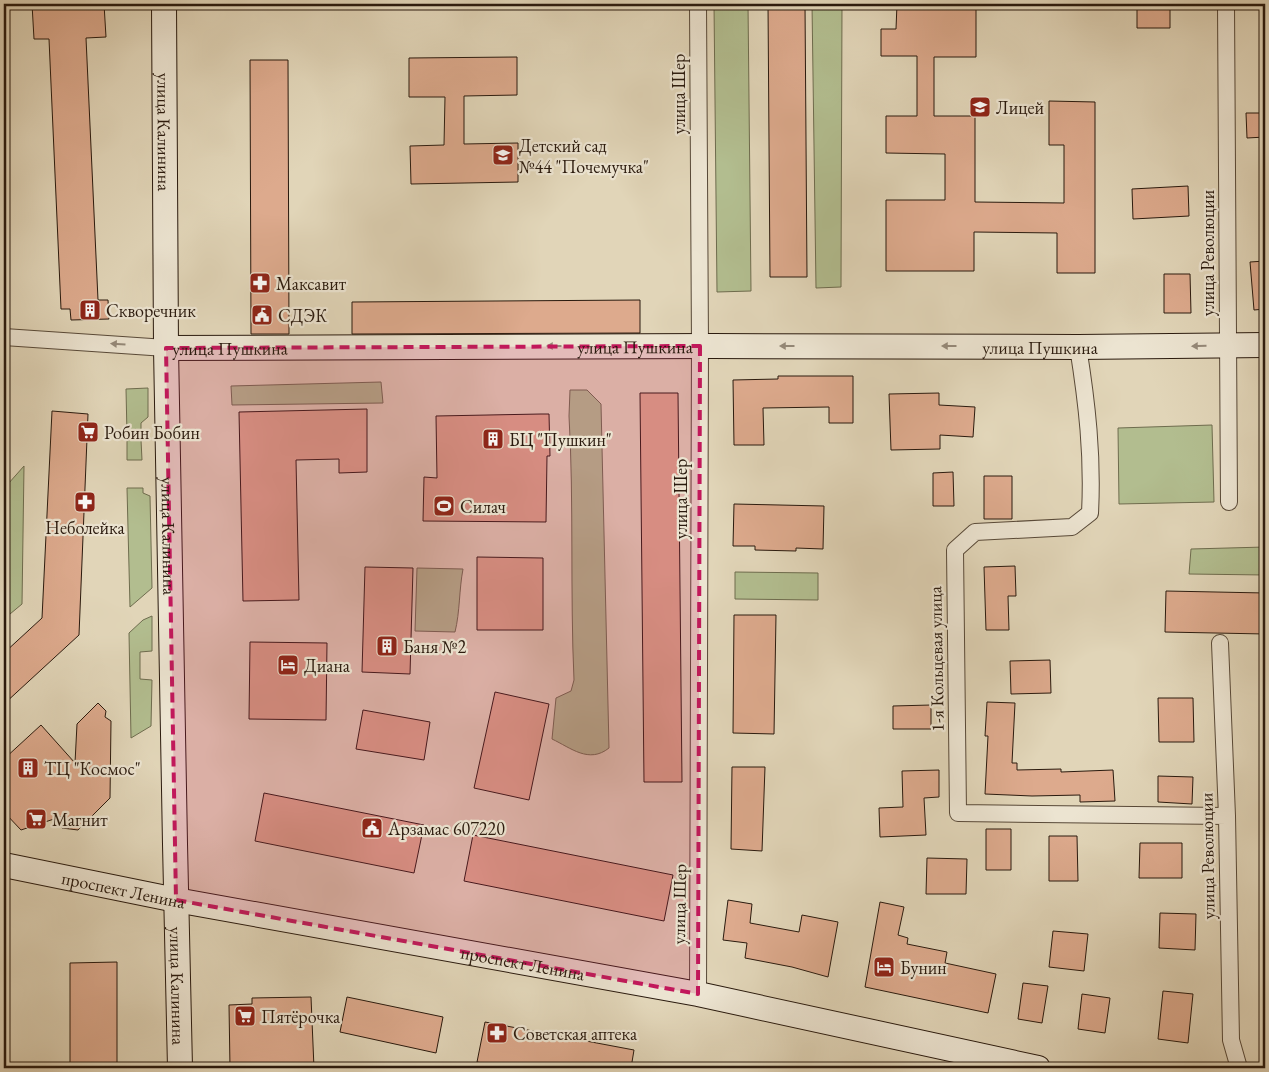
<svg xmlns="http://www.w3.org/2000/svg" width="1269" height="1072" viewBox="0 0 1269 1072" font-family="'EB Garamond',serif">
<rect width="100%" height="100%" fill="#e1d5b8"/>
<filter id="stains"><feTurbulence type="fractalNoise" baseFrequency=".004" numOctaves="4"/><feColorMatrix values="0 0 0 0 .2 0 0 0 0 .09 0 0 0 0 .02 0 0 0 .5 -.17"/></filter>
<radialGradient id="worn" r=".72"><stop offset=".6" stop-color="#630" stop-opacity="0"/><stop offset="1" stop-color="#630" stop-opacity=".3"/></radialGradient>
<path fill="#b2bd8f" stroke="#6e6c4e" d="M714,4H748L751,291L717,292Z
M812,4H842L841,287L816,288Z
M381,382L383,403L232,405L231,386Z
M148,388V417L141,423V435H127L126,389Z
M570,390H587L601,404L609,748C589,764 571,748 552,739L556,698L571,691L574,680C570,592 574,504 569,416Z
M1212,425L1214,502L1119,504L1118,428Z
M127,440H141L142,460H127Z
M24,466L22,604L4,619L5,594H4V489H9L8,484Z
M127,488H143V493L150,496L152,588L130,607Z
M1265,547V575L1189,574L1191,549Z
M417,568L463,569C459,590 460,612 455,632L415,631Z
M735,572L818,573V600L735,599Z
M152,616V651L140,652V679L152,680L151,726L131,738L129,633L143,620Z"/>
<path fill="#ddaa8d" stroke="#2a1a0e" d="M32,4H104L106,37L86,38L98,300H108L109,319L71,320L70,309H61L49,39H34Z
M768,4H805L807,277H770Z
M897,4H976V57H934V116H975V202L1064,203V145H1049V101L1095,102V273H1057V233L974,232V271H886V200H945V154L886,153V116H917V56H881V29H896Z
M1137,4H1170V28H1137Z
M517,57V95L464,96V144L518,143V182L411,184L410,146L444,145L445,97H409V58Z
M250,60H288L289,334H251Z
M1246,113H1265V137L1247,138Z
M1188,186L1189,216L1133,219L1132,189Z
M1265,261V309L1254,310L1250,262Z
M1164,274H1190L1191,313H1164Z
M640,300V333L352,334V302Z
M778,376H853V423H829V407L763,408L764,445H734L733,380L778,379Z
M640,393H678L682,782H644Z
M939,393V405L975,407L973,437L940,435V449L891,450L889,394Z
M367,409V472L339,473V459L296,460L299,600L243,601L239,412Z
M52,411L88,414L79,635L4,704V653L42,618Z
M541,414H549L550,456H547L546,522L423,521L424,477L437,478L436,416Z
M953,472L954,506H933V473Z
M984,476H1012V519H984Z
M734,504L824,506L823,549L796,548V551L755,550V546H733Z
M477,557L543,558V630H477Z
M1015,566L1016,596H1008L1009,630H986L984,567Z
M365,567L413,568L410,674L362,672Z
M1166,591L1265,593V634L1165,632Z
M734,615H776L774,734L733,733Z
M250,642L327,643L326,720L249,719Z
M1050,660L1051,693L1011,694L1010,661Z
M495,692L549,704L529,800L474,788Z
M1158,698H1193L1194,742H1159Z
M987,702L1015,703L1012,763H1017V770L1061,769V772L1113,770L1115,801L1080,802V795L1032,796L985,794L988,736H985Z
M98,703L106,711L105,717L111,721L110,798L78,830L62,828L66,815L21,830L4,812V759L41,725L75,763L77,724Z
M931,705V729H893V706Z
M363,710L430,722L424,760L356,749Z
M732,767H765L762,851L731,849Z
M939,770V797L924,798L926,835L880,837L879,808L903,807L902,771Z
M1158,776L1193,777L1192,804L1158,802Z
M264,793L424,825L414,873L255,841Z
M986,829H1011V870H986Z
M473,835L673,875L664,921L464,881Z
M1049,836H1077L1078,881H1049Z
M1140,843H1182V878H1139Z
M927,858L967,859L966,894H926Z
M728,900L752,904L750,923L799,932L802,915L838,922L828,977L792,967L745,958L747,943L723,940Z
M880,902L904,907L898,935L908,938L907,944L947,952L945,963L996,974L988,1013L865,987Z
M1160,913L1196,914L1195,950L1159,948Z
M1053,931L1088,934L1084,971L1049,967Z
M117,962V1068H70V963Z
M1023,983L1048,986L1042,1023L1018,1019Z
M1163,991L1193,994L1188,1043L1158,1039Z
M1082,994L1110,998L1105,1033L1078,1029Z
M311,997L314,1068H230L229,1005L252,1004V998Z
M347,997L443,1017L436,1053L340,1032Z
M485,1022L634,1050L631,1068H513L477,1062Z"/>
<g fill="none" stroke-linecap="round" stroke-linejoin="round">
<g stroke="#584938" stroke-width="18">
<path id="street" d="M698,4L700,346L698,994
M1226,4L1229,502
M4,337L166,348
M1078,347C1087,403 1093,456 1090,513L1072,527L975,532L955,550L958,813L1227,816
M1220,643L1227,816L1231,1040L1239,1068"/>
</g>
<g stroke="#2a1a0e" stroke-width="26">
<g id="secondary">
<path id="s1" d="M164,4L166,348L175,844L180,1068"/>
<path id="s2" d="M166,348L712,346L1078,347L1265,345"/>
<path id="s3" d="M4,865L176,900L698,994L1038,1068"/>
</g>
</g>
<use href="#street" stroke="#ece4d1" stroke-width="16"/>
<use href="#secondary" stroke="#ece4d1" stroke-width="24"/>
</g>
<defs><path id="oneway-solid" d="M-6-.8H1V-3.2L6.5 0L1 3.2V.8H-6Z" transform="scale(1.25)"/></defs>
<g fill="#958979">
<use href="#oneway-solid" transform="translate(118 344) rotate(-176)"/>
<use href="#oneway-solid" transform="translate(554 346) rotate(180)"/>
<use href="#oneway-solid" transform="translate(787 346) rotate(-180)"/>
<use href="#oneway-solid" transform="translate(949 346) rotate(-180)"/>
<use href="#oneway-solid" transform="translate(1199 346) rotate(179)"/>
</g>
<path fill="#c2185b" fill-opacity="0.2" stroke="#c2185b" stroke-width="4" stroke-dasharray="10 6" stroke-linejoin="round" d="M700,346L698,994L176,900L166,348Z"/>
<defs>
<g id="school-square" transform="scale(1.125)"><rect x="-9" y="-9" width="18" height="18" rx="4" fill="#8f2418" stroke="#ece4d1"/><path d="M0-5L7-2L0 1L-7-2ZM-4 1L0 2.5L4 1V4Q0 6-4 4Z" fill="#fff"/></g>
<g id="pharmacy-square" transform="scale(1.125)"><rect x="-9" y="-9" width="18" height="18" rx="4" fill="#8f2418" stroke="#ece4d1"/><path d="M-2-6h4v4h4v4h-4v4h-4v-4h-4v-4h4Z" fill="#fff"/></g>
<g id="building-square" transform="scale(1.125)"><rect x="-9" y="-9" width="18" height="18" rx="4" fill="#8f2418" stroke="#ece4d1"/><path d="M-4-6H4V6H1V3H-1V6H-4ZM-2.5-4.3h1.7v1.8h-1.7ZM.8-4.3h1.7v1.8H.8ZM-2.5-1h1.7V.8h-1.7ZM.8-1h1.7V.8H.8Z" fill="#fff"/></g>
<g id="civic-square" transform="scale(1.125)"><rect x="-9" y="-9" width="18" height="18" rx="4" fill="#8f2418" stroke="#ece4d1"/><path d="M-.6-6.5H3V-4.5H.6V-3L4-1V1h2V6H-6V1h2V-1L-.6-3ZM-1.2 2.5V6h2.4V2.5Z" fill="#fff"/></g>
<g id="supermarket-square" transform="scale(1.125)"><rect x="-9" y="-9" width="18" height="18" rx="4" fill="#8f2418" stroke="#ece4d1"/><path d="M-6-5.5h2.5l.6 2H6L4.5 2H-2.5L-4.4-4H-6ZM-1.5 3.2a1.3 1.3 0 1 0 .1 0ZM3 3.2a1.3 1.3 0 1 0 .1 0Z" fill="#fff"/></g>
<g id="stadium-square" transform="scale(1.125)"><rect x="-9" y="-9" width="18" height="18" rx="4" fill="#8f2418" stroke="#ece4d1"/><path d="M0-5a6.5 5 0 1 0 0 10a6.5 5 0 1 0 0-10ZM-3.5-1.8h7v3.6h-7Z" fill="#fff"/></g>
<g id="hotel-square" transform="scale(1.125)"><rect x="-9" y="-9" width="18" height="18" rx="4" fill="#8f2418" stroke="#ece4d1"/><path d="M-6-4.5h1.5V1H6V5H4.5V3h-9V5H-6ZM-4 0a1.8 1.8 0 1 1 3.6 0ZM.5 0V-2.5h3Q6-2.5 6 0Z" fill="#fff"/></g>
</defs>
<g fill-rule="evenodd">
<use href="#school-square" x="980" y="107"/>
<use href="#school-square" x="503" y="155"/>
<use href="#pharmacy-square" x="260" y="283"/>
<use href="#building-square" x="90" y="310"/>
<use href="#civic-square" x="262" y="315"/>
<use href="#supermarket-square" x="88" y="432"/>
<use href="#building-square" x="493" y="439"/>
<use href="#pharmacy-square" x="85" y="502"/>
<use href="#stadium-square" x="444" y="506"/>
<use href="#building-square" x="387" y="646"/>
<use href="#hotel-square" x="288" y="665"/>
<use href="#building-square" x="28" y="768"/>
<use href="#supermarket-square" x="36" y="819"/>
<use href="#civic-square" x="372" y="828"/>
<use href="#hotel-square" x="884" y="967"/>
<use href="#supermarket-square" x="245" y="1016"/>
<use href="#pharmacy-square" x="497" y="1033"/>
</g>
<g text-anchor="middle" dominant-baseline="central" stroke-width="4.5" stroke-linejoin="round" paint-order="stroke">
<g font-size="18" fill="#2a1a0e" stroke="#ece4d1">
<text transform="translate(678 94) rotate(-90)">улица Шер</text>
<text stroke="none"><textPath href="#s1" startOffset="128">улица Калинина</textPath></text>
<text transform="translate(1207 253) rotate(-90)">улица Революции</text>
<text stroke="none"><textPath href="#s2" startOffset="469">улица Пушкина</textPath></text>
<text stroke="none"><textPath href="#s2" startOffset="64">улица Пушкина</textPath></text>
<text stroke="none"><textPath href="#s2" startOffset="874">улица Пушкина</textPath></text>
<text transform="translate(680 499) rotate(-90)">улица Шер</text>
<text stroke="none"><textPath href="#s1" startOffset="532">улица Калинина</textPath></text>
<text transform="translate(936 659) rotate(-91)">1-я Кольцевая улица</text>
<text transform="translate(1207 856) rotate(-91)">улица Революции</text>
<text stroke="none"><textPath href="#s3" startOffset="122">проспект Ленина</textPath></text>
<text transform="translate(679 904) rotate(-89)">улица Шер</text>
<text stroke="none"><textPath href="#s3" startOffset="528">проспект Ленина</textPath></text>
<text stroke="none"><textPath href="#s1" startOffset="982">улица Калинина</textPath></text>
</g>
<g font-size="18" fill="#2a1a0e" stroke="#ece4d1" text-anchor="start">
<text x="996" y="107">Лицей</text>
<text x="519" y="145">Детский сад<tspan x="519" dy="21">№44 "Почемучка"</tspan></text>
<text x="276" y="283">Максавит</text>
<text x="106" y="310">Скворечник</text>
<text x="278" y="315">СДЭК</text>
<text x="104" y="432">Робин Бобин</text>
<text x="509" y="439">БЦ "Пушкин"</text>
<text x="460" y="506">Силач</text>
<text x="85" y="527" text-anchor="middle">Неболейка</text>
<text x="403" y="646">Баня №2</text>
<text x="304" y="665">Диана</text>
<text x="44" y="768">ТЦ "Космос"</text>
<text x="52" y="819">Магнит</text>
<text x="388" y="828">Арзамас 607220</text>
<text x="900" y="967">Бунин</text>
<text x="261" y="1016">Пятёрочка</text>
<text x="513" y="1033">Советская аптека</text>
</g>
</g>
<rect width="1269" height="1072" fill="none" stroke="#e1d5b8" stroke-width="20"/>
<rect x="5" y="5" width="1259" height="1062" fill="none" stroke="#2a1a0e" stroke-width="2.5"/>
<rect x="10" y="10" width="1249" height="1052" fill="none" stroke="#2a1a0e"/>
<rect width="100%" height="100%" filter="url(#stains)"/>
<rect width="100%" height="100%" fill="url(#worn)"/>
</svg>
